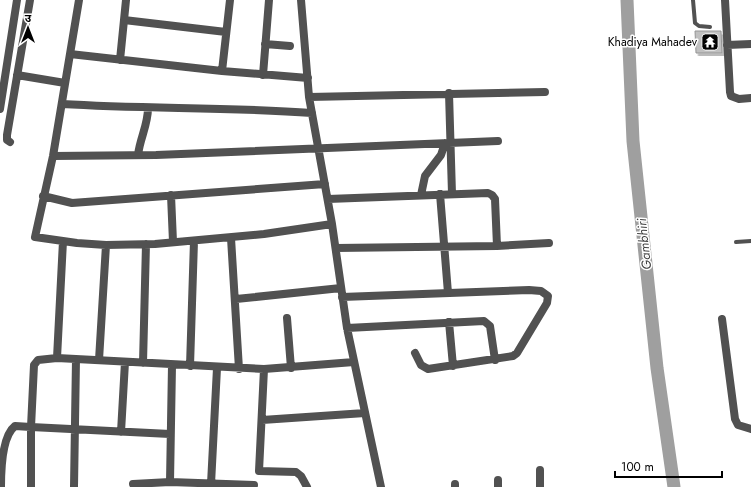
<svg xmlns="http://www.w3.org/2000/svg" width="751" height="487" viewBox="0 0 751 487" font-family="Jost,'Noto Sans Devanagari',sans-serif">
<defs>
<filter id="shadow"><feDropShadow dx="2.5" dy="4" stdDeviation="0" flood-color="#0004"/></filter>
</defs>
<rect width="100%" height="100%" fill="#fff"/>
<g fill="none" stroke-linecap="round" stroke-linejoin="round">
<path stroke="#9f9f9f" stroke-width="13" d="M627,0L633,141L657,368L674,487"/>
</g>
<path fill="#c0c0c0" stroke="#959595" filter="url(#shadow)" d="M695,31H721L722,53H696Z"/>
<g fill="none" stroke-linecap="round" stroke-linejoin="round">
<path stroke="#515151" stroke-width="4" d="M693,0L695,23L699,26L710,27
M736,242L751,241"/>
<path stroke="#515151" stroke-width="8" d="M79,0L70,54L222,71L308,78
M301,0L309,97L332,224L347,328L381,487
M725,0L730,92L731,96L739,99L751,98
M124,20L226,32
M265,44L290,46
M727,45L751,44
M70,54L53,156L35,237L77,243L106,245L155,244L264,234L332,224
M120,60L126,0
M222,71L230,0
M17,75L65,83
M263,75L269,0
M449,93L452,194
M309,97L545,92
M62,104C145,109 229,107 312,113
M0,109L17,0
M10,142L7,140V135L30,0
M138,155C140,138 148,125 148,108
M53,156L156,155L498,141
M440,194L448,293
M171,195L173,242
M421,195L425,176L441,155L445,143
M43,196L72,203L325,184
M328,199L488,193L492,195L495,199L497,246
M231,238L239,369
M63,241L57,358L264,369L259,471L296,472L301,476L307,487
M336,248L497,246L549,243
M342,297L529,290L541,291L548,296L547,303L517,353L513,356L428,369L421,365L415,353
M236,299L341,288
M287,318L291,368
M722,319L735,419L738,425L751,429
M449,322L453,366
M347,328L484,321L490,326L495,360
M99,360L106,245
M143,363L146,244
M190,366L194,241
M264,369L354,362
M262,420L365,413
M121,432L125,362
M540,470V487
M498,480V487
M170,482L172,365
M133,484L170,482L254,485
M211,484L217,368
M455,484V487
M1,487C1,472 2,436 15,426L31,427L34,365L38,360L57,358
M31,487V427L170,434
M74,487L76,359"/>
</g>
<defs>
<g id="temple-square" transform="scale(0.9)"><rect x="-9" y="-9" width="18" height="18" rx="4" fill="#000" stroke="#fff"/><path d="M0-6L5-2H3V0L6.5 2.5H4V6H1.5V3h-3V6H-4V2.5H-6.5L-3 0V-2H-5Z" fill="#fff"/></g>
</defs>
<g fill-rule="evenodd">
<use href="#temple-square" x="710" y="42"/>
</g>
<g text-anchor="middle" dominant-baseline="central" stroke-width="3" stroke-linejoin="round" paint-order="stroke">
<g font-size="12" fill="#000" stroke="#fff" text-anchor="end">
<text x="697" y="42">Khadiya Mahadev</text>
</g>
<g font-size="13" font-style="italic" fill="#404040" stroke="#fff">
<text transform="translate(644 244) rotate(-96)">Gambhiri</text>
</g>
</g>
<g transform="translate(28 28)" stroke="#ffffff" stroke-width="3" paint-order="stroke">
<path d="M0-3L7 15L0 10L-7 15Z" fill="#000000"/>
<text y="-6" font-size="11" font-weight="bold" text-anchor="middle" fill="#000000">उ</text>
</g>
<path d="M615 471v6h107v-6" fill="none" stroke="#000000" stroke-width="2"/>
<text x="621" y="471" font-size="12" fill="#000000" stroke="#ffffff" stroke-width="3" paint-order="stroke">100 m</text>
</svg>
